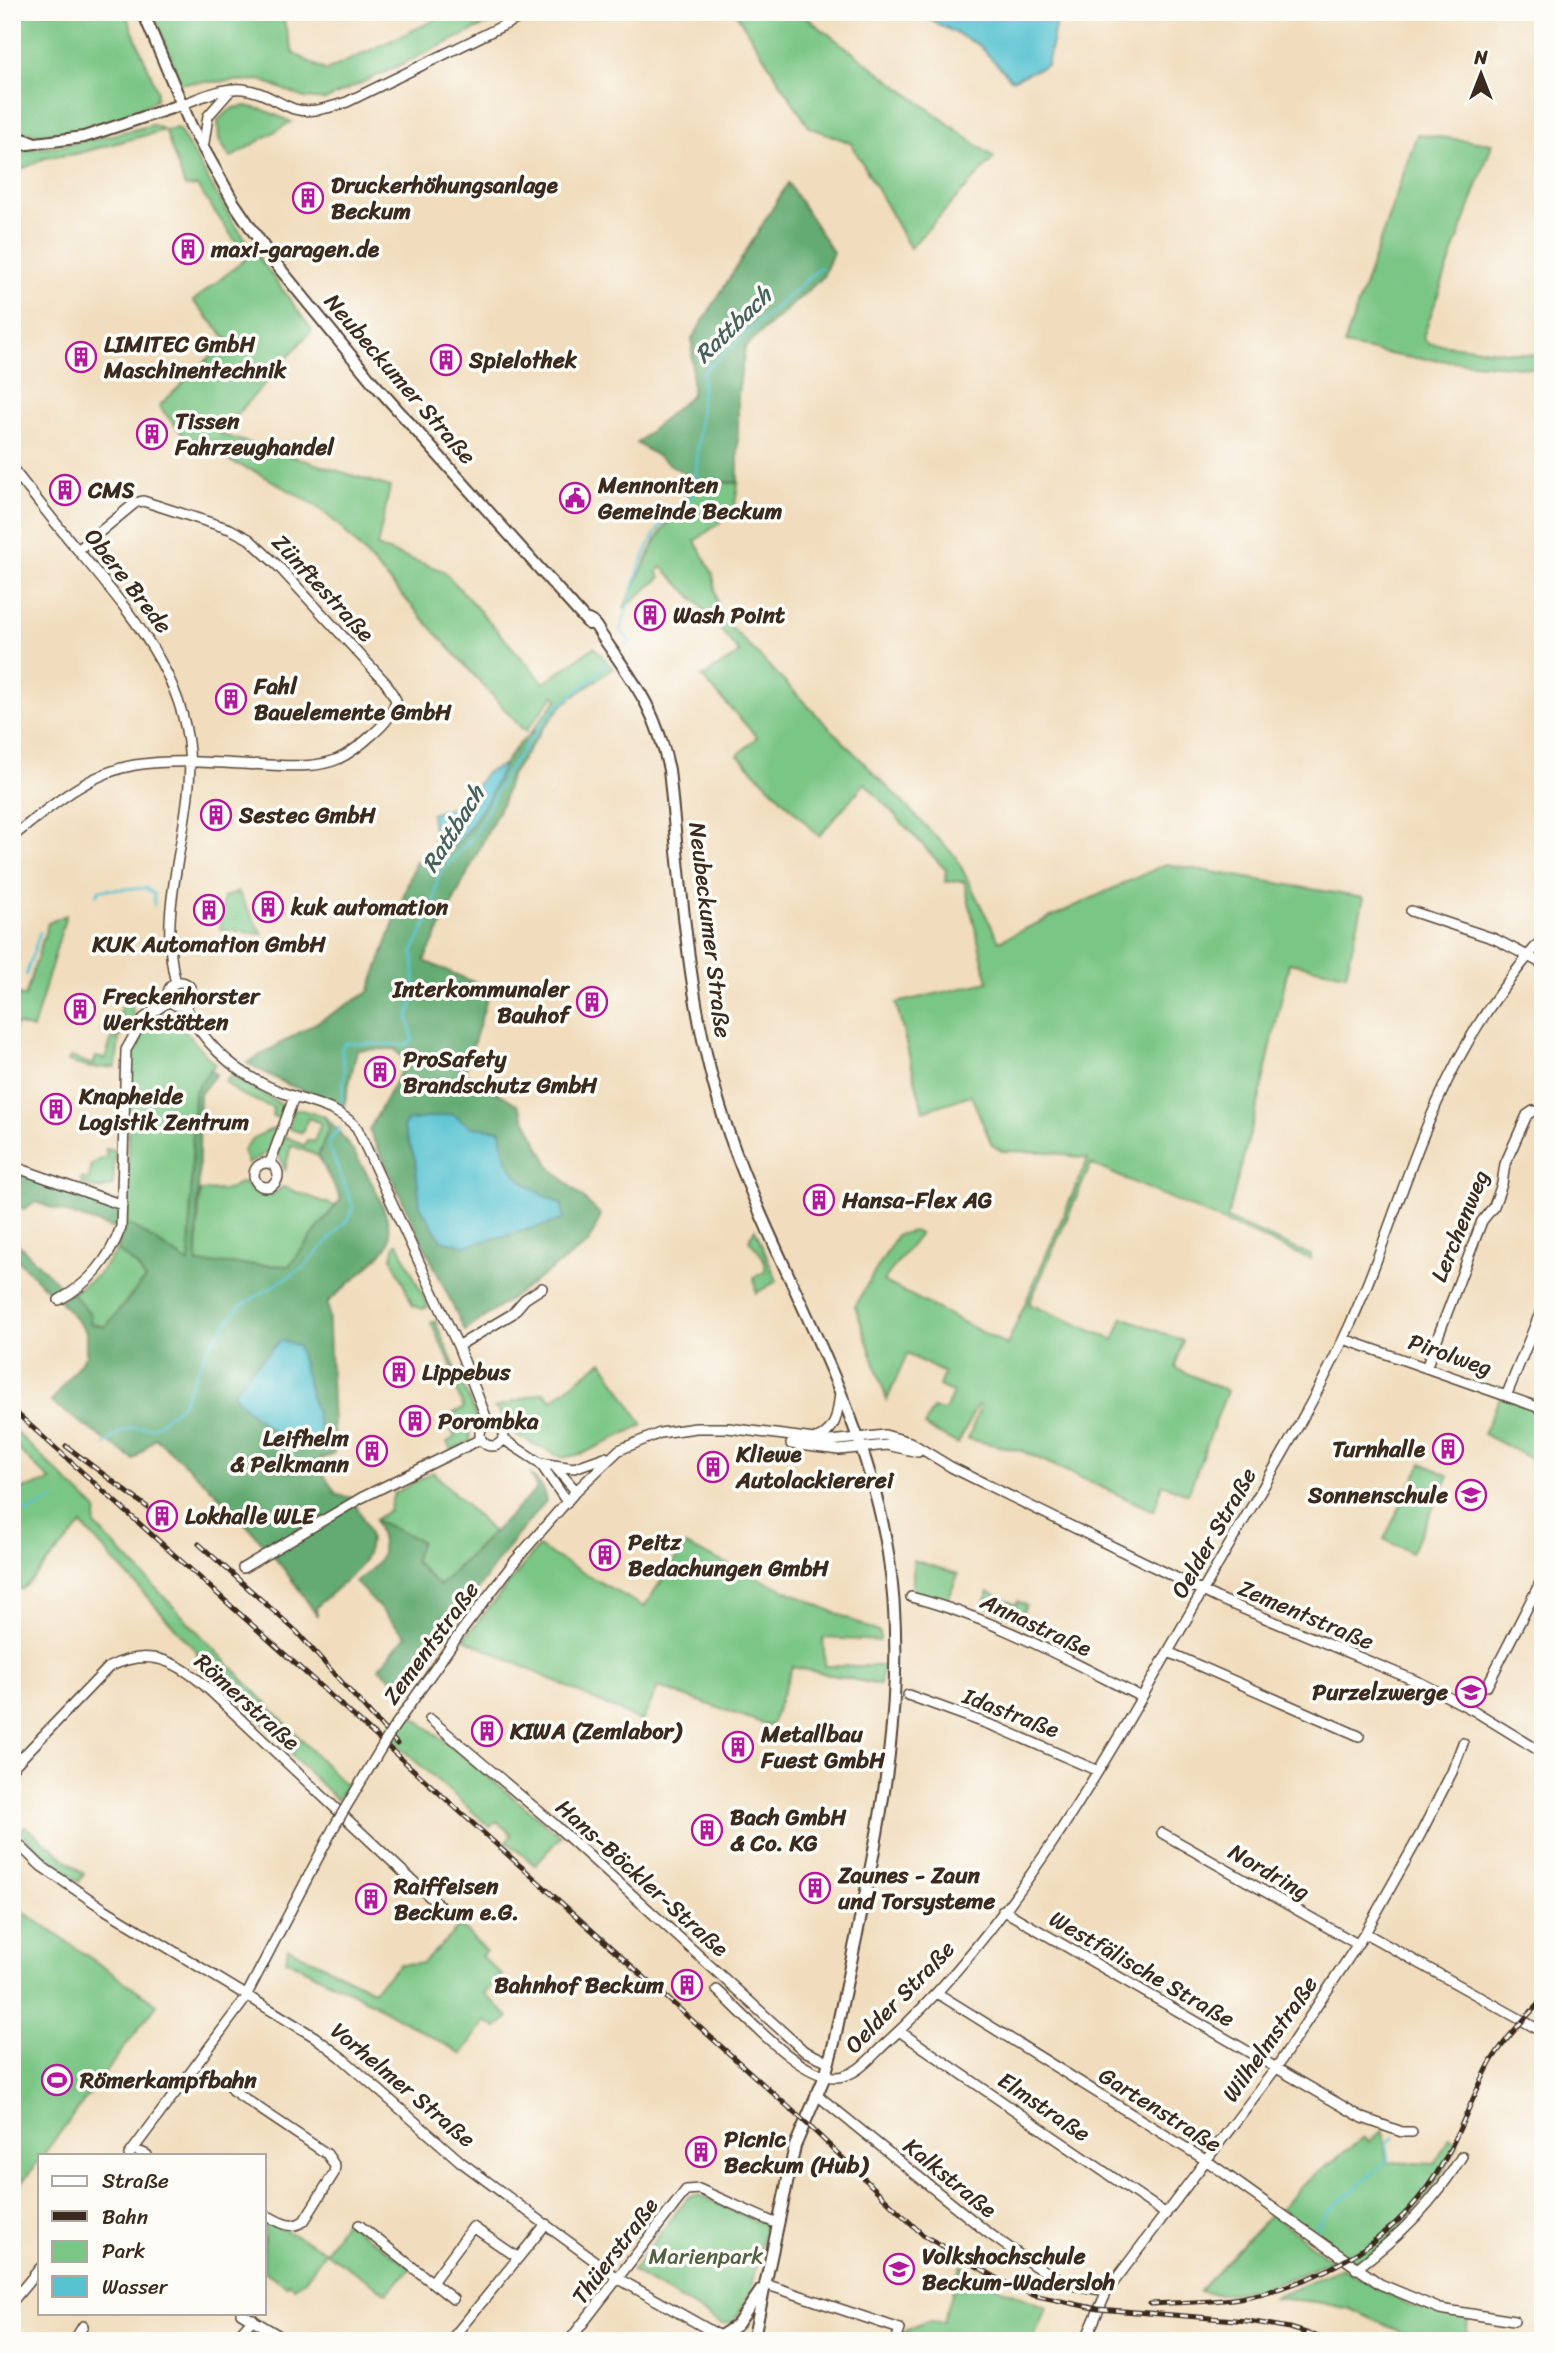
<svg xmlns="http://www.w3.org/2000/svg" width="1555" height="2353" viewBox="0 0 1555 2353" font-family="Sriracha,sans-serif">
<rect width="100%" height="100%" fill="#fdfcf7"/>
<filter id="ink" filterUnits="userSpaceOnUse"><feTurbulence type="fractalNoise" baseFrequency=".0143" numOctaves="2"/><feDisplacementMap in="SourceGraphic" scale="14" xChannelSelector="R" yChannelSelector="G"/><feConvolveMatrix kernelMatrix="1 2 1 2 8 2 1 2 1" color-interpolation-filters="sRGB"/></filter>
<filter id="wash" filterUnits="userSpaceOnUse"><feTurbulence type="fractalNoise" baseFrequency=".00686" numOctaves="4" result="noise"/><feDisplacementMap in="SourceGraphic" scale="28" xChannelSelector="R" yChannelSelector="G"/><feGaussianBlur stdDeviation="1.57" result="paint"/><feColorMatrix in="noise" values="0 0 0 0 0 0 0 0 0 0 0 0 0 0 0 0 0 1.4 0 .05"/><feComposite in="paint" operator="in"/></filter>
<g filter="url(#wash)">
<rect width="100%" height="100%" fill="#f1ddbd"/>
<path fill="#7ac685" stroke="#5a7852" stroke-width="2" d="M12,12H125L157,90L156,99C117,127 60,141 12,131Z
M153,12H281L293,53L326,71L452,12H513L325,100L304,98L261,80L181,83Z
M735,12H799L994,158L910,248L851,143L809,127Z
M246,106L264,110L291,122L230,158L219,139L218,120L233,108Z
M153,125L165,130L178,128L233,222L312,330L220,434L390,487L377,547L444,571L544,683L594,647L613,668L563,704L543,728L530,733L558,699L554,695L525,732L339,525L315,505L258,473L191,445L159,406L228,340L193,301L247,258L197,186L185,187L165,130L76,154L45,158L12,174V152C61,147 106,137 153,125Z
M1417,134L1492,144L1423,337L1428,343L1543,356V369L1404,357L1344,345Z
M696,481L738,483L734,512L695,541L713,574L719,615L956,857L999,941L1166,864L1364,898L1346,974L1289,963L1260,1096L1227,1219L1311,1255L1310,1259L1091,1164L1029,1304L1114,1340L1123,1317L1183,1341L1175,1368L1227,1391L1188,1494L1162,1484L1154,1511L1022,1451L968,1439L980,1407L977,1405L958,1444L924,1426L933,1409L945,1411L953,1393L939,1386L944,1373L907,1354L887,1400L855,1305L897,1235L913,1231L920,1234L883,1281L1007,1345L1088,1159L1050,1152L1002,1151L992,1145L971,1095L923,1111L896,1003L988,982L964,881L945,882L946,870L865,783L819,836L738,755L757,737L702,677L740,653L699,604L662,567L657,572L661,577L624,608L656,540Z
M238,892L262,934L220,929L224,897Z
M66,915L33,1029L16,1024L12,1036L14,993L25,997L48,923Z
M123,1003L132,1005L133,1016L121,1037L101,1031L106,1016L118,1018Z
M160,1012C186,1023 193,1045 215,1064L194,1092L189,1263L126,1222L130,1056L138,1033Z
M112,1038L119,1039L116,1067L91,1068L68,1062L70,1057L93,1065L96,1057L105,1059Z
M230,1076L279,1103L282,1107L280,1118L272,1116L273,1108L238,1093L225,1081Z
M298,1109L325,1117L329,1128L318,1156L291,1145L285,1170L278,1152L285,1136L304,1146L307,1140L314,1142L321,1123L308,1118L302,1133L288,1128L294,1111Z
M275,1128L269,1151L248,1164L243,1151C251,1137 261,1134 275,1128Z
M105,1149L115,1150L113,1185L101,1190L82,1184L81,1178L89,1180L91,1165L107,1156Z
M242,1182L257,1195H271L283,1187L335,1206L289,1266L196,1263L200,1191L227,1190Z
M755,1229L777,1281L756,1293L754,1277L765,1272C768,1257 756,1250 749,1240Z
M398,1243L428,1307L423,1309L413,1306L392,1258L395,1244Z
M117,1250L137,1266L145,1279L105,1327L90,1323L72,1293L98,1275Z
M435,1321L476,1416L469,1428L470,1442L451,1450L447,1442L455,1437L445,1417L464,1408L448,1372L453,1369L431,1323Z
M602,1361L643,1425L584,1453L563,1458L516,1436L507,1419L494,1408L544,1392L552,1400Z
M1501,1395L1543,1414L1541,1464L1483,1434Z
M12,1428L97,1510L95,1525L346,1786L337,1800L291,1755L294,1751L198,1664L197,1652L82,1525L23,1589H12V1492L51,1481L12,1443Z
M1422,1463L1449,1476L1411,1553L1384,1539Z
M433,1472L493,1532L439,1586L375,1520L389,1510L394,1494Z
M685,1545L880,1633V1641L823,1638L825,1666H883L880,1685L792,1667L771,1726L658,1687L642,1722L464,1639L538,1547L644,1607Z
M913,1560L958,1574L947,1603L913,1592Z
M989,1592L1016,1605L1018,1601L1026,1605L1019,1621L983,1604Z
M408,1712L561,1836L535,1865L506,1841L512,1835L497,1821L490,1827L403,1750L392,1736Z
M25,1826L84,1874L79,1882L45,1857L20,1832Z
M12,1904L157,2004L12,2196Z
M460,1926L486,1951L481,1956L502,1975L484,1993L509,2017L497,2028L485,2021L462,2054L367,2000L286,1960L288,1948L373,1990L400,1964L423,1963Z
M1383,2130L1387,2162L1435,2164L1450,2137L1458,2144C1444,2173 1386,2262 1350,2261L1281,2209L1301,2186L1364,2137L1369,2142Z
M698,2195L766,2225L750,2292L734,2322L722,2324L632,2271L688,2197Z
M1271,2214L1331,2260C1300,2276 1234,2303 1199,2291Z
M264,2220C285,2232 305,2238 325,2252L345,2221L411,2268L387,2293L325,2252L305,2280L294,2287L289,2283L287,2286L264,2271Z
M961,2265L1001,2289L1047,2307L1032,2341H901L903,2332L927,2321L943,2322Z
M1341,2268L1410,2306L1468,2318L1466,2341H1420L1350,2309L1317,2302L1274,2298Z"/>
<path fill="#63ab72" stroke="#4f6a48" stroke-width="2" d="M788,183L833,252L823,277L745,347L738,393V483L696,481L637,443L692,394V339Z
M543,728L510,777L503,801L424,961L490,989L465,1072L518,1105L550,1167L601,1215L589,1243L465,1331L369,1130L406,1062L395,1049L357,1050L344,1105L286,1084L247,1063L369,992L416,861L433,862L436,854C443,850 455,847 460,841C491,808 498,745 543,728Z
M210,1070L216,1074L200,1094L197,1263L289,1266L341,1199L318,1156L329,1128L325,1117C347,1135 400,1219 388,1245C382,1257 340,1291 328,1302L334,1453L315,1462L337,1495L352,1498C358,1509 366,1522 369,1534C376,1566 333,1587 316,1608L317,1616C273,1547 217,1490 155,1438L134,1460L51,1402L86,1355V1331L59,1300L72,1293L91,1315L90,1323L105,1327L145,1279L137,1266L117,1250L126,1222L189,1263L194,1092Z
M12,1169L122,1205L121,1227L111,1228L35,1202L24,1209L12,1204Z
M12,1238L63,1289L72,1283L78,1289L54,1297L12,1254Z
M530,1474L543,1488L546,1501L510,1544L405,1691L379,1668L406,1636L355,1582C384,1562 389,1552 375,1520L421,1541L414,1562L439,1586L537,1489Z"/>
<path fill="#57c3d1" stroke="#497678" stroke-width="2" d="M915,12H1071L1056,22L1047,65L1012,80L979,45Z
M504,765L488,800L459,842L436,854L431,814L466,802L485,773Z
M452,1114L472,1127L501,1130C503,1175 526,1186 562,1205L563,1220L466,1246L441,1240L420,1206L415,1159L403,1127L407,1121Z
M281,1340L298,1346L324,1444L315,1449L282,1439L244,1407L233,1393L250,1371Z"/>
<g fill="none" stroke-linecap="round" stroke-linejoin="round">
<path stroke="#57c3d1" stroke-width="2.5" d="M626,646L631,642L620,630C632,597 639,555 660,527C670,514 686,507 695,492L703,372L821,267
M96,895L99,890L146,888L154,894V905
M26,975L40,932
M341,1106L345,1072L341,1048L346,1043L405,1045L413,1041L408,1017L415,997L413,951L433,910L438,875L475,835L506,773L551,713L595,676L607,662
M105,1445C121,1429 130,1425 153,1428L182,1404L208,1347L239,1307L303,1268L350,1217L353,1206L328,1144L340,1127
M12,1518L54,1500
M1314,2231L1325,2214L1388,2160L1386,2144L1394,2137"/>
</g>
</g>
<g filter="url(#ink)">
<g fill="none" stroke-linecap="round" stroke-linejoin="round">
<g stroke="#564536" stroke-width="12">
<path id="minor" d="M180,105C200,98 222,87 243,89C263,91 277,103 294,109C312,114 331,107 347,102L531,12
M203,149L208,116L229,92
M12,468C35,497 58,527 82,555C138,622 197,691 189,784C184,851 158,916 176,983
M12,837C49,808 87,773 135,765C179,758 225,764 269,765C291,766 317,768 338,759C351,753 362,744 373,734C385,724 392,715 396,700L386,683L278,566L249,539L230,529L143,501L135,503L78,550
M1411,911L1495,939L1543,964
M168 994a12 12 0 1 1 24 0a12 12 0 1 1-24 0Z
M185,1006C208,1052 246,1081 295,1097C318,1105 340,1109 357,1128L458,1346L488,1422
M254 1175a12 12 0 1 1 24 0a12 12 0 1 1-24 0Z
M270,1163L294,1097
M12,1166L122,1205
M59,1300C90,1283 109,1260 121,1227L126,1050L144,1018L170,1001
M1344,1339L1543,1409
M458,1346L512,1314L525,1299L542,1288
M1426,1368L1482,1221L1494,1206L1502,1184L1505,1164L1527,1115L1533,1111L1543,1112
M1507,1394L1543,1306
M480 1434a12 12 0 1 1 24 0a12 12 0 1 1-24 0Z
M503,1439L540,1463L567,1502
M815,1440C837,1430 837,1416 840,1393
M791,1444L839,1450L887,1445L918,1452
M540,1463L574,1468L605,1457
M556,1468L576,1491
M243,1568L361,1498L481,1439
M911,1597C993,1618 1066,1659 1141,1697
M1168,1652L1359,1736
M1487,1686L1543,1577
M908,1695L999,1728L1098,1771
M430,1719L554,1824L804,2051L829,2062
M392,1730L460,1633L515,1561L576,1491L619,1450L660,1433L696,1428H728L830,1441L885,1435L910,1442L951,1467L1217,1598L1421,1683L1473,1710L1543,1753
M12,1768L109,1667C146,1648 174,1659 204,1685L446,1912
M1162,1833L1357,1944
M12,1838L41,1866L104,1909L315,2037L341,2057L461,2162L619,2279L720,2336
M1003,1910L1363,2118L1402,2132H1412
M1365,1933L1543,2032
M717,1990C744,2014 801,2080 837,2077C857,2076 872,2056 886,2043C1022,1920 1118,1738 1209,1580C1254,1501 1303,1424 1342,1342C1389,1245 1413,1136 1468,1042C1489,1005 1515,971 1543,938
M937,1993L1207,2161L1380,2284L1440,2309L1514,2321
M899,2031L1166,2214
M232,2090L327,2154L335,2166L334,2173L304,2221C290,2231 278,2221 264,2214
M816,2094L987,2232L1035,2266L1072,2285L1107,2291
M134,2149L147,2155
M129,2155L243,2002L334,1827
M359,2225L453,2299
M1356,2269C1399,2236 1434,2203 1462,2156
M433,2281L473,2227L517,2257
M765,2284L900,2329L896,2341
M12,2302L40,2268
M241,2313L288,2341
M1539,2325L1543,2326
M74,2341L83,2326
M233,2341L253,2319
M450,2341L546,2224
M569,2341L686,2190L699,2189L777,2224
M1085,2341L1107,2291L1276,2068L1365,1933L1420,1835L1452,1772L1463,1743"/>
</g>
<g stroke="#564536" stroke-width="14">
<path id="major" d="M143,12L191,126L234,203L272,259L371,380L589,624
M12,136L33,142
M12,146L84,137L180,105
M588,620C596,623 597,629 602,636C636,685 656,709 669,770C682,893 688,1017 729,1134C778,1274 865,1405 888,1553C914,1718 866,1882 834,2043L825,2076L795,2146L753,2341
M713,2341L737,2325L761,2290"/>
</g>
<use href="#minor" stroke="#fff" stroke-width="9"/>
<use href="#major" stroke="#fff" stroke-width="10"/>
<g stroke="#3b2a1e" stroke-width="5">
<path id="rail" d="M12,1409L804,2121L923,2235L1002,2281L1033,2295L1098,2309L1248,2321L1290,2328L1332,2341
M66,1446L147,1507
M199,1544L296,1631L397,1744
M1150,2304C1182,2302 1214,2303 1245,2297C1328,2281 1403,2235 1444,2161C1462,2128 1474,2092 1492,2060C1506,2038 1525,2018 1543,1999"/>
</g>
<use href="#rail" stroke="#fdfcf7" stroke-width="2.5" stroke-dasharray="8" stroke-linecap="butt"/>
<g stroke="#564536" stroke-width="12" stroke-linecap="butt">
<path id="minor-bridge" d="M334,1827L392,1730"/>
</g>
<use href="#minor-bridge" stroke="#fff" stroke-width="9"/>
</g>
</g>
<defs>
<g id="building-ring" transform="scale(1.575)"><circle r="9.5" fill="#fdfcf7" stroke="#b5179e" stroke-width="1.5"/><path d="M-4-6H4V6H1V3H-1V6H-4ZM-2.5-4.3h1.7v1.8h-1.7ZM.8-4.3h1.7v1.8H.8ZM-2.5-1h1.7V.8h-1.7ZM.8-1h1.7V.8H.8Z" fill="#b5179e"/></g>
<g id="civic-ring" transform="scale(1.575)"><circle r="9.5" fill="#fdfcf7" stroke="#b5179e" stroke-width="1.5"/><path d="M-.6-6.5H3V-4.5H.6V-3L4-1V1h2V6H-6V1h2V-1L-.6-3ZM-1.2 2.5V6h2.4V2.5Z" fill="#b5179e"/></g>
<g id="school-ring" transform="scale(1.575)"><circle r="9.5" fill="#fdfcf7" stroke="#b5179e" stroke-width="1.5"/><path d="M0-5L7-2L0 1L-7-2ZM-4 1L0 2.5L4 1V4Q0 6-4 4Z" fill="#b5179e"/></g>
<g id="stadium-ring" transform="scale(1.575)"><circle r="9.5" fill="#fdfcf7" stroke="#b5179e" stroke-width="1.5"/><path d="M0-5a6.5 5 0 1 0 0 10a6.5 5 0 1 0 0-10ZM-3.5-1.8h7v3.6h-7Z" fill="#b5179e"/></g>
<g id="university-ring" transform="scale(1.575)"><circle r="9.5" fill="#fdfcf7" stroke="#b5179e" stroke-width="1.5"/><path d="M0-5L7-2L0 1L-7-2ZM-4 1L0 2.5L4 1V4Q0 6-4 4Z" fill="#b5179e"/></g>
</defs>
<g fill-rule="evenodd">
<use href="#building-ring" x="308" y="198"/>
<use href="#building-ring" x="188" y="249"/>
<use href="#building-ring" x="81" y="357"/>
<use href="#building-ring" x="446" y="360"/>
<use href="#building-ring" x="152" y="434"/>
<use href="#building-ring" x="65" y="490"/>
<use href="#civic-ring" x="575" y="498"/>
<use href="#building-ring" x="650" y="615"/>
<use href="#building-ring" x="231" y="699"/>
<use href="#building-ring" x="216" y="815"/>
<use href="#building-ring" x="268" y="907"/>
<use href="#building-ring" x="209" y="910"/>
<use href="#building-ring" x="592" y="1002"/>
<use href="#building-ring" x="80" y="1009"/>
<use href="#building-ring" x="380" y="1072"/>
<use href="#building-ring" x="56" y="1109"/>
<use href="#building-ring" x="819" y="1200"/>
<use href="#building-ring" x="399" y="1372"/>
<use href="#building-ring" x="415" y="1421"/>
<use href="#building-ring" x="1448" y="1449"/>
<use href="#building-ring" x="372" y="1451"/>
<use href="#building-ring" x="713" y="1467"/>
<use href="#school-ring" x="1471" y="1495"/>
<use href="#building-ring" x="162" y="1516"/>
<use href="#building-ring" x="605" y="1555"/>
<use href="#school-ring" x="1471" y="1692"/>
<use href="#building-ring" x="487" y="1731"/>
<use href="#building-ring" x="738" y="1747"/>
<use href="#building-ring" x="707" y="1830"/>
<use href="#building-ring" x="815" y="1888"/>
<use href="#building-ring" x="371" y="1899"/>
<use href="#building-ring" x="687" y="1985"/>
<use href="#stadium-ring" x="57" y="2080"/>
<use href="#building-ring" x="701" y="2152"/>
<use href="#university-ring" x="899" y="2269"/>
</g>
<g text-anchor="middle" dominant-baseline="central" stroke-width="7" stroke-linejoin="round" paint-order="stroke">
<g font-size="23" font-weight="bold" fill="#3b2a1e" stroke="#fdfcf7" text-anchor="start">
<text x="331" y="185">Druckerhöhungsanlage<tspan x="331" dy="26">Beckum</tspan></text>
<text x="211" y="249">maxi-garagen.de</text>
<text x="104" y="344">LIMITEC GmbH<tspan x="104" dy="26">Maschinentechnik</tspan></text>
<text x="469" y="360">Spielothek</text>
<text x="175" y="421">Tissen<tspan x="175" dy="26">Fahrzeughandel</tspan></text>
<text x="598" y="485">Mennoniten<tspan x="598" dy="26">Gemeinde Beckum</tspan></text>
<text x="88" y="490">CMS</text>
<text x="673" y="615">Wash Point</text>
<text x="254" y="686">Fahl<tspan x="254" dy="26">Bauelemente GmbH</tspan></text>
<text x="239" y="815">Sestec GmbH</text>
<text x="291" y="907">kuk automation</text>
<text x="209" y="944" text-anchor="middle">KUK Automation GmbH</text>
<text x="569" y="989" text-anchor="end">Interkommunaler<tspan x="569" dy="26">Bauhof</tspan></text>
<text x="103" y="996">Freckenhorster<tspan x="103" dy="26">Werkstätten</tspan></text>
<text x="403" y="1059">ProSafety<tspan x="403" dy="26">Brandschutz GmbH</tspan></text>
<text x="79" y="1096">Knapheide<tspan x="79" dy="26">Logistik Zentrum</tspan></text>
<text x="842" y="1200">Hansa-Flex AG</text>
<text x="422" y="1372">Lippebus</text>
<text x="438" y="1421">Porombka</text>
<text x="349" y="1438" text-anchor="end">Leifhelm<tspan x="349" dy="26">&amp; Pelkmann</tspan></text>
<text x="1425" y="1449" text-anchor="end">Turnhalle</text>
<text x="736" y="1454">Kliewe<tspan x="736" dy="26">Autolackiererei</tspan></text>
<text x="1448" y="1495" text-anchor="end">Sonnenschule</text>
<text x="185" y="1516">Lokhalle WLE</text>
<text x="628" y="1542">Peitz<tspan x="628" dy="26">Bedachungen GmbH</tspan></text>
<text x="1448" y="1692" text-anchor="end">Purzelzwerge</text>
<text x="510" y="1731">KIWA (Zemlabor)</text>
<text x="761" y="1734">Metallbau<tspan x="761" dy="26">Fuest GmbH</tspan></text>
<text x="730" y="1817">Bach GmbH<tspan x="730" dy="26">&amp; Co. KG</tspan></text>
<text x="838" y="1875">Zaunes - Zaun<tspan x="838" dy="26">und Torsysteme</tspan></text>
<text x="394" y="1886">Raiffeisen<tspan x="394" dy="26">Beckum e.G.</tspan></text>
<text x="664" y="1985" text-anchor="end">Bahnhof Beckum</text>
<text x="80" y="2080">Römerkampfbahn</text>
<text x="724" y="2139">Picnic<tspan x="724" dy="26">Beckum (Hub)</tspan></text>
<text x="922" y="2256">Volkshochschule<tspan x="922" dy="26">Beckum-Wadersloh</tspan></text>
</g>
<g font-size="23" fill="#3b2a1e" stroke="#fdfcf7">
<text transform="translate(400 379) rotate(49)">Neubeckumer Straße</text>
<text transform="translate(128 581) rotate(52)">Obere Brede</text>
<text transform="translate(323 588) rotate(47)">Zünftestraße</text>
<text transform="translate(710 930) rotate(83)">Neubeckumer Straße</text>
<text transform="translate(1460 1226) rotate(-68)">Lerchenweg</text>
<text transform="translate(1450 1355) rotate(19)">Pirolweg</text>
<text transform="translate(1214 1533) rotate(-60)">Oelder Straße</text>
<text transform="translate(1306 1615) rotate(23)">Zementstraße</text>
<text transform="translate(1036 1625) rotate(25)">Annastraße</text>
<text transform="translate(431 1643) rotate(-54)">Zementstraße</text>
<text transform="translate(247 1702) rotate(42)">Römerstraße</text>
<text transform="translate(1011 1713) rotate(21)">Idastraße</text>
<text transform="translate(1269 1872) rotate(30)">Nordring</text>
<text transform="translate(642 1878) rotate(42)">Hans-Böckler-Straße</text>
<text transform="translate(1142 1969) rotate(30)">Westfälische Straße</text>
<text transform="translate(900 1997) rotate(-46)">Oelder Straße</text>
<text transform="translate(1270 2039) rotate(-55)">Wilhelmstraße</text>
<text transform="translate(403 2085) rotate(40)">Vorhelmer Straße</text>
<text transform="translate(1044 2107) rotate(34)">Elmstraße</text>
<text transform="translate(1160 2110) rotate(32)">Gartenstraße</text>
<text transform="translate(950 2178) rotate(39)">Kalkstraße</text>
<text transform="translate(615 2251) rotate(-53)">Thüerstraße</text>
</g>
<g font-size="23" fill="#516142" stroke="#fdfcf7">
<text x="706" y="2256">Marienpark</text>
</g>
<g font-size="24" font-style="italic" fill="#45605d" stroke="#fdfcf7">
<text transform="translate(733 325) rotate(-44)">Rattbach</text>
<text transform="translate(453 829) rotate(-58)">Rattbach</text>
</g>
</g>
<rect width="1555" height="2353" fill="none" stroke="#fdfcf7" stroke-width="42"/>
<rect x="38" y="2154" width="228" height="161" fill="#fdfcf7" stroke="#afa8a0" stroke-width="2"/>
<rect x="52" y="2176" width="35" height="10" fill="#ffffff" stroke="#afa8a0" stroke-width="2"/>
<text x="102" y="2188" font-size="21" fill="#3b2a1e">Straße</text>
<rect x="52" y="2211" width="35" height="10" fill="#3b2a1e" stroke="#afa8a0" stroke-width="2"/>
<text x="102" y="2224" font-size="21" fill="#3b2a1e">Bahn</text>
<rect x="52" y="2241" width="35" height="21" fill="#7ac685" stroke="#afa8a0" stroke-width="2"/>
<text x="102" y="2258" font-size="21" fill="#3b2a1e">Park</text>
<rect x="52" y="2276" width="35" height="21" fill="#57c3d1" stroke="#afa8a0" stroke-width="2"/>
<text x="102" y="2294" font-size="21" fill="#3b2a1e">Wasser</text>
<g transform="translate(1481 74)" stroke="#fdfcf7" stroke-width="5" paint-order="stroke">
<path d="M0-5L12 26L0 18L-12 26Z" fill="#3b2a1e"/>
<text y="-10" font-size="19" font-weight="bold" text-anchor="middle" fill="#3b2a1e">N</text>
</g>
</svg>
